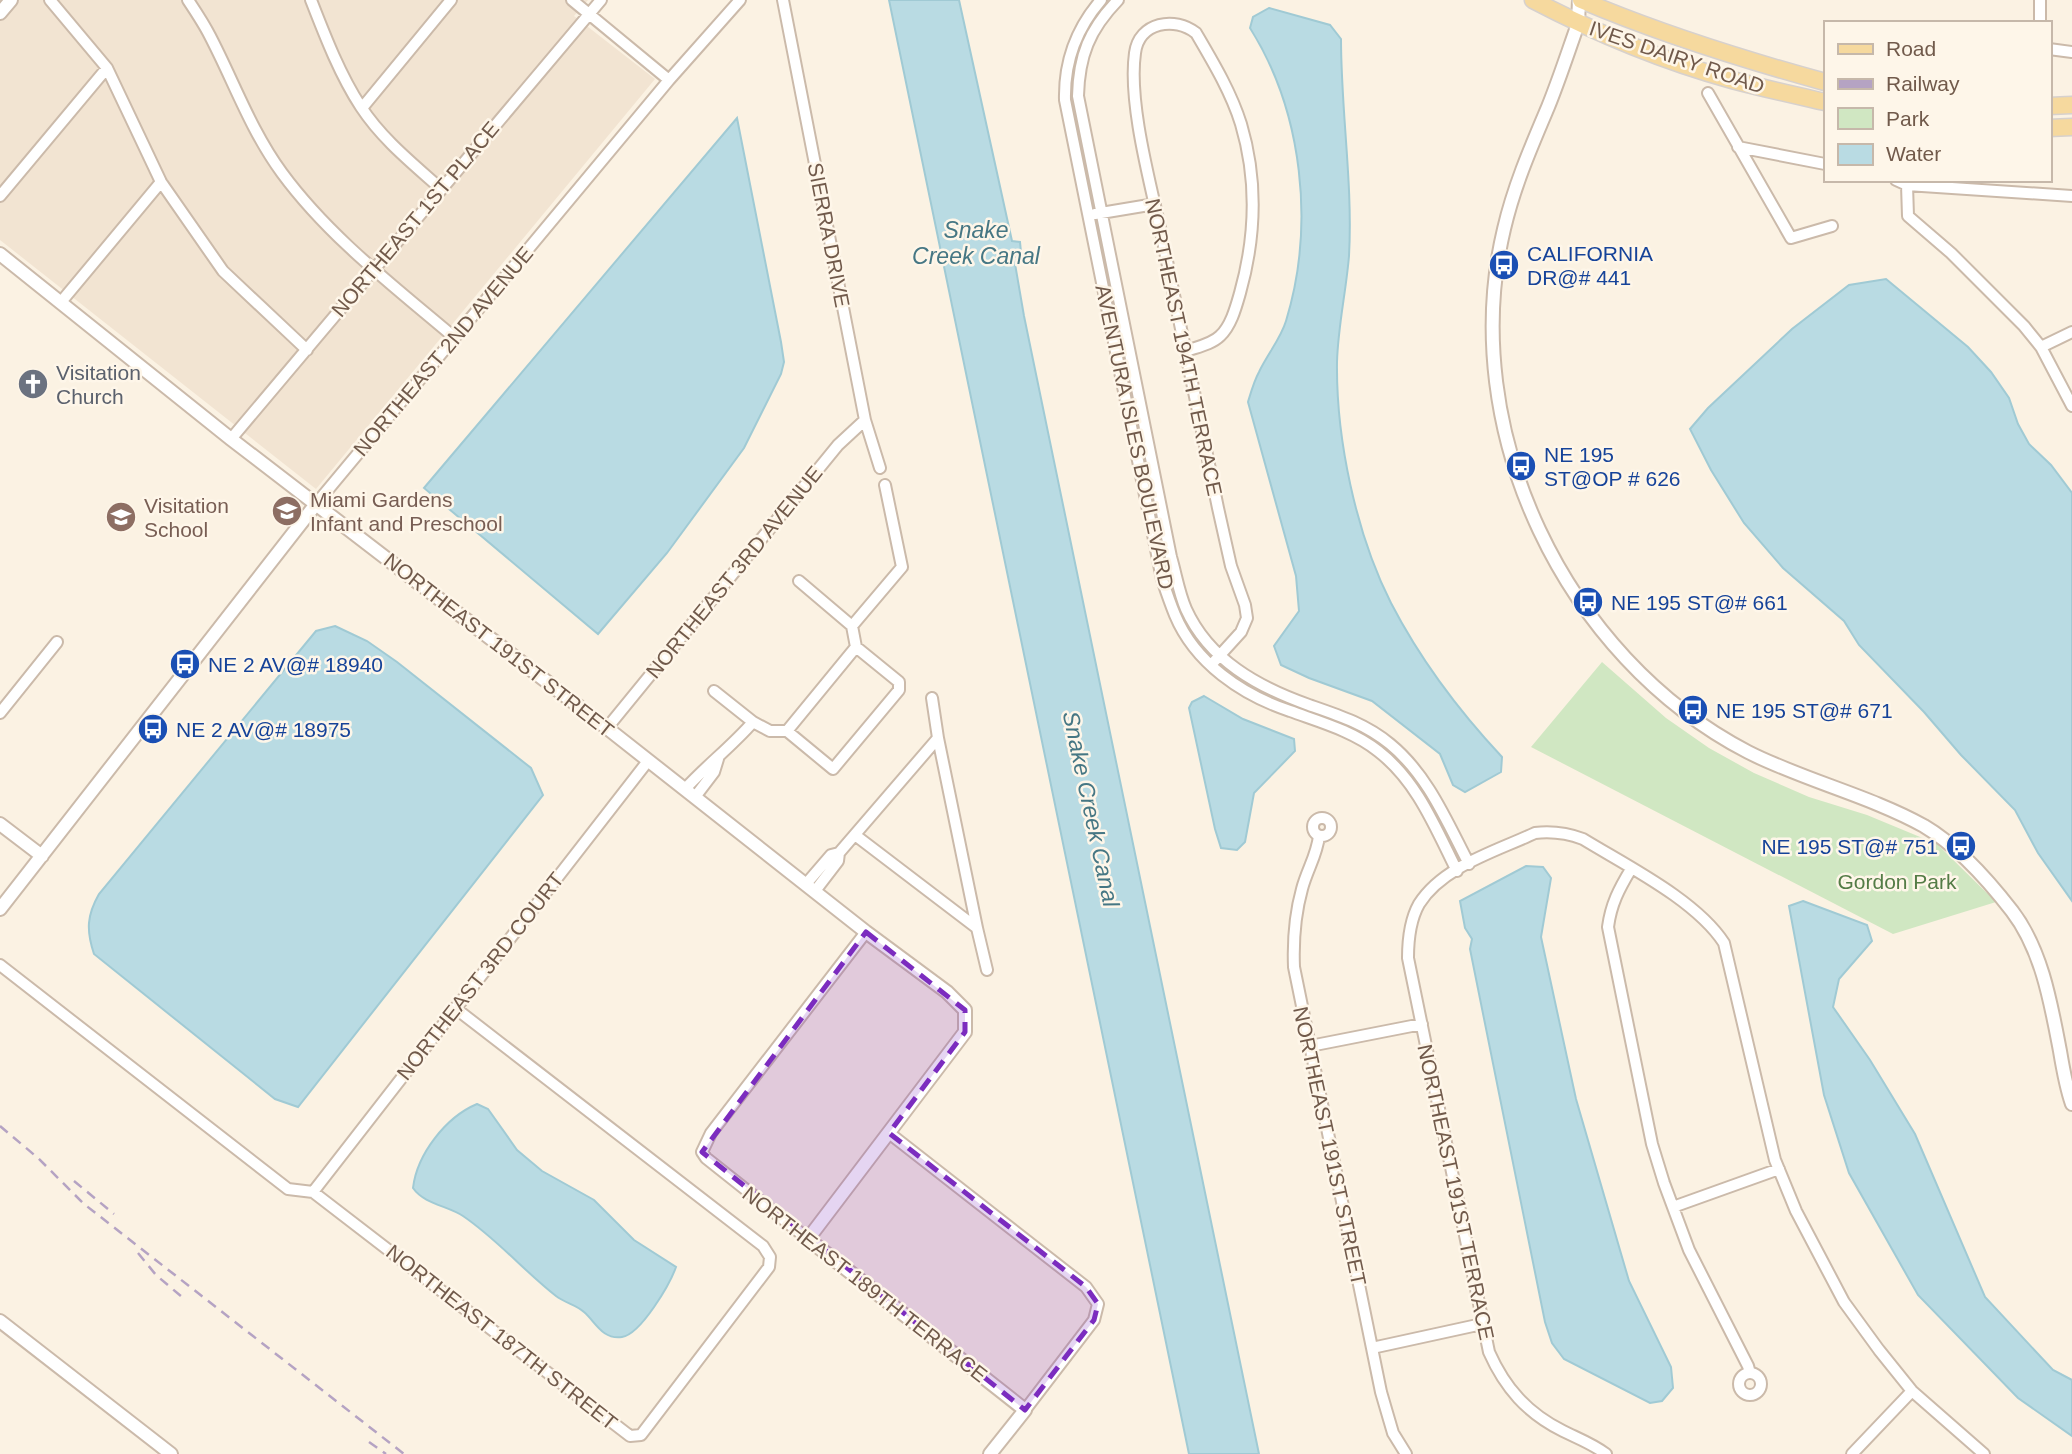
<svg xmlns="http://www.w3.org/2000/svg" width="2072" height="1454" viewBox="0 0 2072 1454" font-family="Arial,sans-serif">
<rect width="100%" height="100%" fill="#fbf2e3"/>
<path fill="#f2e4d2" d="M0,0H588L574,16L655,79L316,489L0,240Z"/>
<path fill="#d0e7c2" d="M1602,662L1666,718L1709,748L1754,773L1809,797L1867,815L1937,844L1996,902L1893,934L1531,747Z"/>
<path fill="#b9dbe3" stroke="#a0cad4" stroke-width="2" d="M889,0H959L1012,241L1020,242L1021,252L1014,258L1024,316L1259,1454H1189Z
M1269,8L1330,25L1341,39C1341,112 1353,184 1349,256C1346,292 1338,326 1337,362C1336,439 1356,534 1391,603C1420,659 1459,711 1502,757L1501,772L1465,792L1453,785L1440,754L1372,701L1309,678L1281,665L1274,646L1299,611L1296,576L1248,402C1251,392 1254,381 1259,372C1267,355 1281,338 1286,321C1315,226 1303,112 1250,28L1253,17Z
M737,118L781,342L784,362L781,374L744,448L667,553L598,634L424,488Z
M1886,279L1968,347L1991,372L2009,398L2018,424L2029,444L2051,465L2072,493V901L2038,853L2015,810L1961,755L1924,712L1859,645L1844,621L1783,568L1744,523L1711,470L1690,429L1708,408L1792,329L1849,285Z
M335,626L367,641L397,662L531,768L543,795L298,1107L275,1099L94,954C86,930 87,915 99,894L316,631Z
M1204,696L1243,719L1294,739L1295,751L1254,793L1245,842L1237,850L1221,848L1215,829L1189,708L1192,702Z
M1526,866L1543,867L1551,878L1541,937L1576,1099L1629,1281L1671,1367L1673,1388L1662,1401L1650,1403L1564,1359L1552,1343L1545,1322L1470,949L1472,939L1465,928L1460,901Z
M1803,901L1867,925L1872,941L1839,979L1833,1007L1870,1060L1915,1134L1985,1297L2053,1370L2072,1380V1436L2018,1398L1918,1295L1849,1173L1824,1095L1789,906Z
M477,1104L488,1109L517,1150L542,1171L594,1200L634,1240L676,1267C670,1284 641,1334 622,1337C602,1340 595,1321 584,1312C577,1305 565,1303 556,1296C524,1271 497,1239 463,1216C448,1206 424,1204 413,1188C417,1154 446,1117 477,1104Z"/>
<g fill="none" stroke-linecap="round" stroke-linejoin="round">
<g stroke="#cbbaaa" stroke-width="14">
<path id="minor" d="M50,0L107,68L161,182L223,271L307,350
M188,0C196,12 204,24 210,36C234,82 251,131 282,173C329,237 395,287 455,338
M311,0C325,36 340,75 361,107C382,139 412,163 440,188
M572,0L669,80
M783,0L865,420L880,468
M1101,0C1076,29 1064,62 1065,100L1162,579C1166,591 1170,603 1175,615C1195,663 1242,695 1290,711C1320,722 1353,731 1378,751C1417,781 1435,827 1457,871
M1118,0C1089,30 1079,56 1078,96L1171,557C1176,574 1179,593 1186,609C1209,660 1258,687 1309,705C1338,715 1366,724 1390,744C1428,775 1447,822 1469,864
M2040,0V23
M2049,49L2072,52
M1708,93L1791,238L1832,226
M362,108L451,0
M1738,147L1825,164
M1896,180L1907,185L2072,196
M1907,185L1908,216L1951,253L2024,326L2041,347L2072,406
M0,196L107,68
M1095,214L1155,204
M61,302L161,182
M2041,347L2072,332
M1186,351C1197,347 1212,344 1220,336C1231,326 1236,307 1240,293C1256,236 1258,181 1241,124C1231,92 1213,62 1196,33C1175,16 1139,22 1135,53C1128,102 1150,182 1161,232C1180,324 1199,416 1218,508L1231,566L1245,605L1247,618L1241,632L1211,665
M231,439L601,0
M316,504L669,80L740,0
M852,626L902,567L885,485
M714,691L753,722L770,731H787L856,647L852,626L799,581
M0,713L57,642
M607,728L838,445L865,420
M787,731L833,769L899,690V682L856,647
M938,738L977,928
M685,789C707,765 731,747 753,722
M695,797L714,772L718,759
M1313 827a9 9 0 1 1 18 0a9 9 0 1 1-18 0Z
M855,835L977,928L987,970
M1319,836C1317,855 1307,870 1302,889C1295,914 1293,941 1294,967L1381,1392L1393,1433L1406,1454
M1631,869C1619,889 1611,904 1608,927L1652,1144L1664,1183L1689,1250L1748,1366L1750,1373
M806,884L831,855L839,853
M815,891L838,861L839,853L938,738L932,698
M0,965L288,1189L313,1192L630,1436L641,1435L769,1267L770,1257L763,1246L455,1008
M1310,1046L1422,1024
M889,1133L1086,1287L1098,1304L1094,1320L1025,1410
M313,1192L648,761
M1673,1207L1779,1169
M808,1239L706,1158L702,1152L711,1133L866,932
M1372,1348L1482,1324
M1739 1384a11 11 0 1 1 22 0a11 11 0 1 1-22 0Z
M1606,1454C1593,1444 1577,1438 1563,1431C1527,1413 1505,1388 1489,1352L1408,958C1408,940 1410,920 1419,904C1443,866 1497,851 1535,833C1552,831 1567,833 1583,839C1627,866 1696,900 1724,943L1775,1160L1796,1211L1844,1302L1879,1350L1912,1391L1984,1454
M1852,1454L1912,1391"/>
</g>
<g stroke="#cbbaaa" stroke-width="16">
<path id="tertiary" d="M1579,0L1578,24C1568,52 1559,80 1548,107C1531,147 1514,186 1504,229C1456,430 1565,657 1748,752C1803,780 1870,796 1924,826C1958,846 1988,880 2012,911C2042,950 2051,1004 2060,1051C2063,1069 2066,1087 2072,1104
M0,13L11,0
M0,254L231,439L607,728L866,932L947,992L965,1010V1032L808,1239L1025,1410L990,1454
M0,824L42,856
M0,909L316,504
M0,1321L171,1454"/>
</g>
<g stroke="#d7d1cd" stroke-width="19">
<path id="primary" d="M1533,0C1596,33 1663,61 1732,80C1762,88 1794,95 1825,102
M1581,0C1661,34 1741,59 1825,82
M2049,106L2072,105
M2049,128L2072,127"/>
</g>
<use href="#minor" stroke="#fff" stroke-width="10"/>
<use href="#tertiary" stroke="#fff" stroke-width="12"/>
<use href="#primary" stroke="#f6d99e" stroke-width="16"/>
<path stroke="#b5a3c3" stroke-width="2.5" stroke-dasharray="10 7" stroke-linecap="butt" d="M0,1126L38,1158L84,1204L404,1454
M74,1181L114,1214
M138,1253L156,1275L182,1297
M369,1442L386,1454"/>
</g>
<path fill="#7b2cbf" fill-opacity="0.2" stroke="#7b2cbf" stroke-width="5" stroke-dasharray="14 9" stroke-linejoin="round" d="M866,932L965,1010V1032L889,1133L1086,1287L1098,1304L1094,1320L1025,1410L702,1152Z"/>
<defs>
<g id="bus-disc" transform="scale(1.575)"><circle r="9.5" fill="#1a4fb4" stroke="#fef6e9"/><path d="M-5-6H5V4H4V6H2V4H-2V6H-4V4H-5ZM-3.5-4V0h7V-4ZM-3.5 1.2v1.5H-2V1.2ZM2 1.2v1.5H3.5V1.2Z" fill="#fff"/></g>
<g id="church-disc" transform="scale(1.575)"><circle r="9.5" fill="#6b7280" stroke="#fef6e9"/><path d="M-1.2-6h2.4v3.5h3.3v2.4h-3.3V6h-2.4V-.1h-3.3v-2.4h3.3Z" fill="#fff"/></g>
<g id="school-disc" transform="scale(1.575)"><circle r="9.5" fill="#8d6e63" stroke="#fef6e9"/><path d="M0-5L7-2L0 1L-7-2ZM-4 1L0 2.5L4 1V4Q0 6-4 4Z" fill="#fff"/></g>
</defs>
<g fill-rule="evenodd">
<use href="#bus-disc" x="1504" y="265"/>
<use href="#church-disc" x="33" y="384"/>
<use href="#bus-disc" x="1521" y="466"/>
<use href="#school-disc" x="287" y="511"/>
<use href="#school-disc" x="121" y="517"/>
<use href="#bus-disc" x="1588" y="602"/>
<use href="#bus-disc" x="185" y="664"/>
<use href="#bus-disc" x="1693" y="710"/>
<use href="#bus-disc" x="153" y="729"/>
<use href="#bus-disc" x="1961" y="846"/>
</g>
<g text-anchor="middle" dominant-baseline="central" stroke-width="5" stroke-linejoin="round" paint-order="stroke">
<g font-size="21" fill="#715a4b" stroke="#fef6e9">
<text transform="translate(1677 57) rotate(19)">IVES DAIRY ROAD</text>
<text transform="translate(415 219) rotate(-50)">NORTHEAST 1ST PLACE</text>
<text transform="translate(829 235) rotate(79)">SIERRA DRIVE</text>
<text transform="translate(1184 347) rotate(78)">NORTHEAST 194TH TERRACE</text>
<text transform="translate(443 351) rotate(-50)">NORTHEAST 2ND AVENUE</text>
<text transform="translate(1135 437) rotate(78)">AVENTURA ISLES BOULEVARD</text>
<text transform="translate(734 572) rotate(-51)">NORTHEAST 3RD AVENUE</text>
<text transform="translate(499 645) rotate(38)">NORTHEAST 191ST STREET</text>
<text transform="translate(480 976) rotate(-52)">NORTHEAST 3RD COURT</text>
<text transform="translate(1330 1146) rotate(78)">NORTHEAST 191ST STREET</text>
<text transform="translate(1456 1192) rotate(78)">NORTHEAST 191ST TERRACE</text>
<text transform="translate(865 1284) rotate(38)">NORTHEAST 189TH TERRACE</text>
<text transform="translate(502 1337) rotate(38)">NORTHEAST 187TH STREET</text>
</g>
<g font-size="21" fill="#164399" stroke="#fef6e9" text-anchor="start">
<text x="1527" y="253">CALIFORNIA<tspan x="1527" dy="24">DR@# 441</tspan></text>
<text x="1544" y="454">NE 195<tspan x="1544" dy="24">ST@OP # 626</tspan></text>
<text x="1611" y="602">NE 195 ST@# 661</text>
<text x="208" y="664">NE 2 AV@# 18940</text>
<text x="1716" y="710">NE 195 ST@# 671</text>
<text x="176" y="729">NE 2 AV@# 18975</text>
<text x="1938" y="846" text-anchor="end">NE 195 ST@# 751</text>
</g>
<g font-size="21" fill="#5b616d" stroke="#fef6e9" text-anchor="start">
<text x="56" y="372">Visitation<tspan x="56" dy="24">Church</tspan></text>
</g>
<g font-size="21" fill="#785e54" stroke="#fef6e9" text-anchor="start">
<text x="310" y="499">Miami Gardens<tspan x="310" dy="24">Infant and Preschool</tspan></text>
<text x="144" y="505">Visitation<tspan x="144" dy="24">School</tspan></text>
</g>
<g font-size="21" fill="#547c46" stroke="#fef6e9">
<text x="1897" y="881">Gordon Park</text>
</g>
<g font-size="23" font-style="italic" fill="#467784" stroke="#fef6e9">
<text x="976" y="230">Snake<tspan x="976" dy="26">Creek Canal</tspan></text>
<text transform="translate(1091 809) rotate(78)">Snake Creek Canal</text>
</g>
</g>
<rect x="1824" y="21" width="228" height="161" fill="#fef6e9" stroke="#c6b8aa" stroke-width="2"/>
<rect x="1838" y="44" width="35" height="10" fill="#f6d99e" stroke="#c6b8aa" stroke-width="2"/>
<text x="1886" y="56" font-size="21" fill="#715a4b">Road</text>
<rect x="1838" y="79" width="35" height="10" fill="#b5a3c3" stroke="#c6b8aa" stroke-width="2"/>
<text x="1886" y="91" font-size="21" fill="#715a4b">Railway</text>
<rect x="1838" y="108" width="35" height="21" fill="#d0e7c2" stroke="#c6b8aa" stroke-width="2"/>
<text x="1886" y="126" font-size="21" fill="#715a4b">Park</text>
<rect x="1838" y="144" width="35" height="21" fill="#b9dbe3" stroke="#c6b8aa" stroke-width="2"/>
<text x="1886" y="161" font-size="21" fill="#715a4b">Water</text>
</svg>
